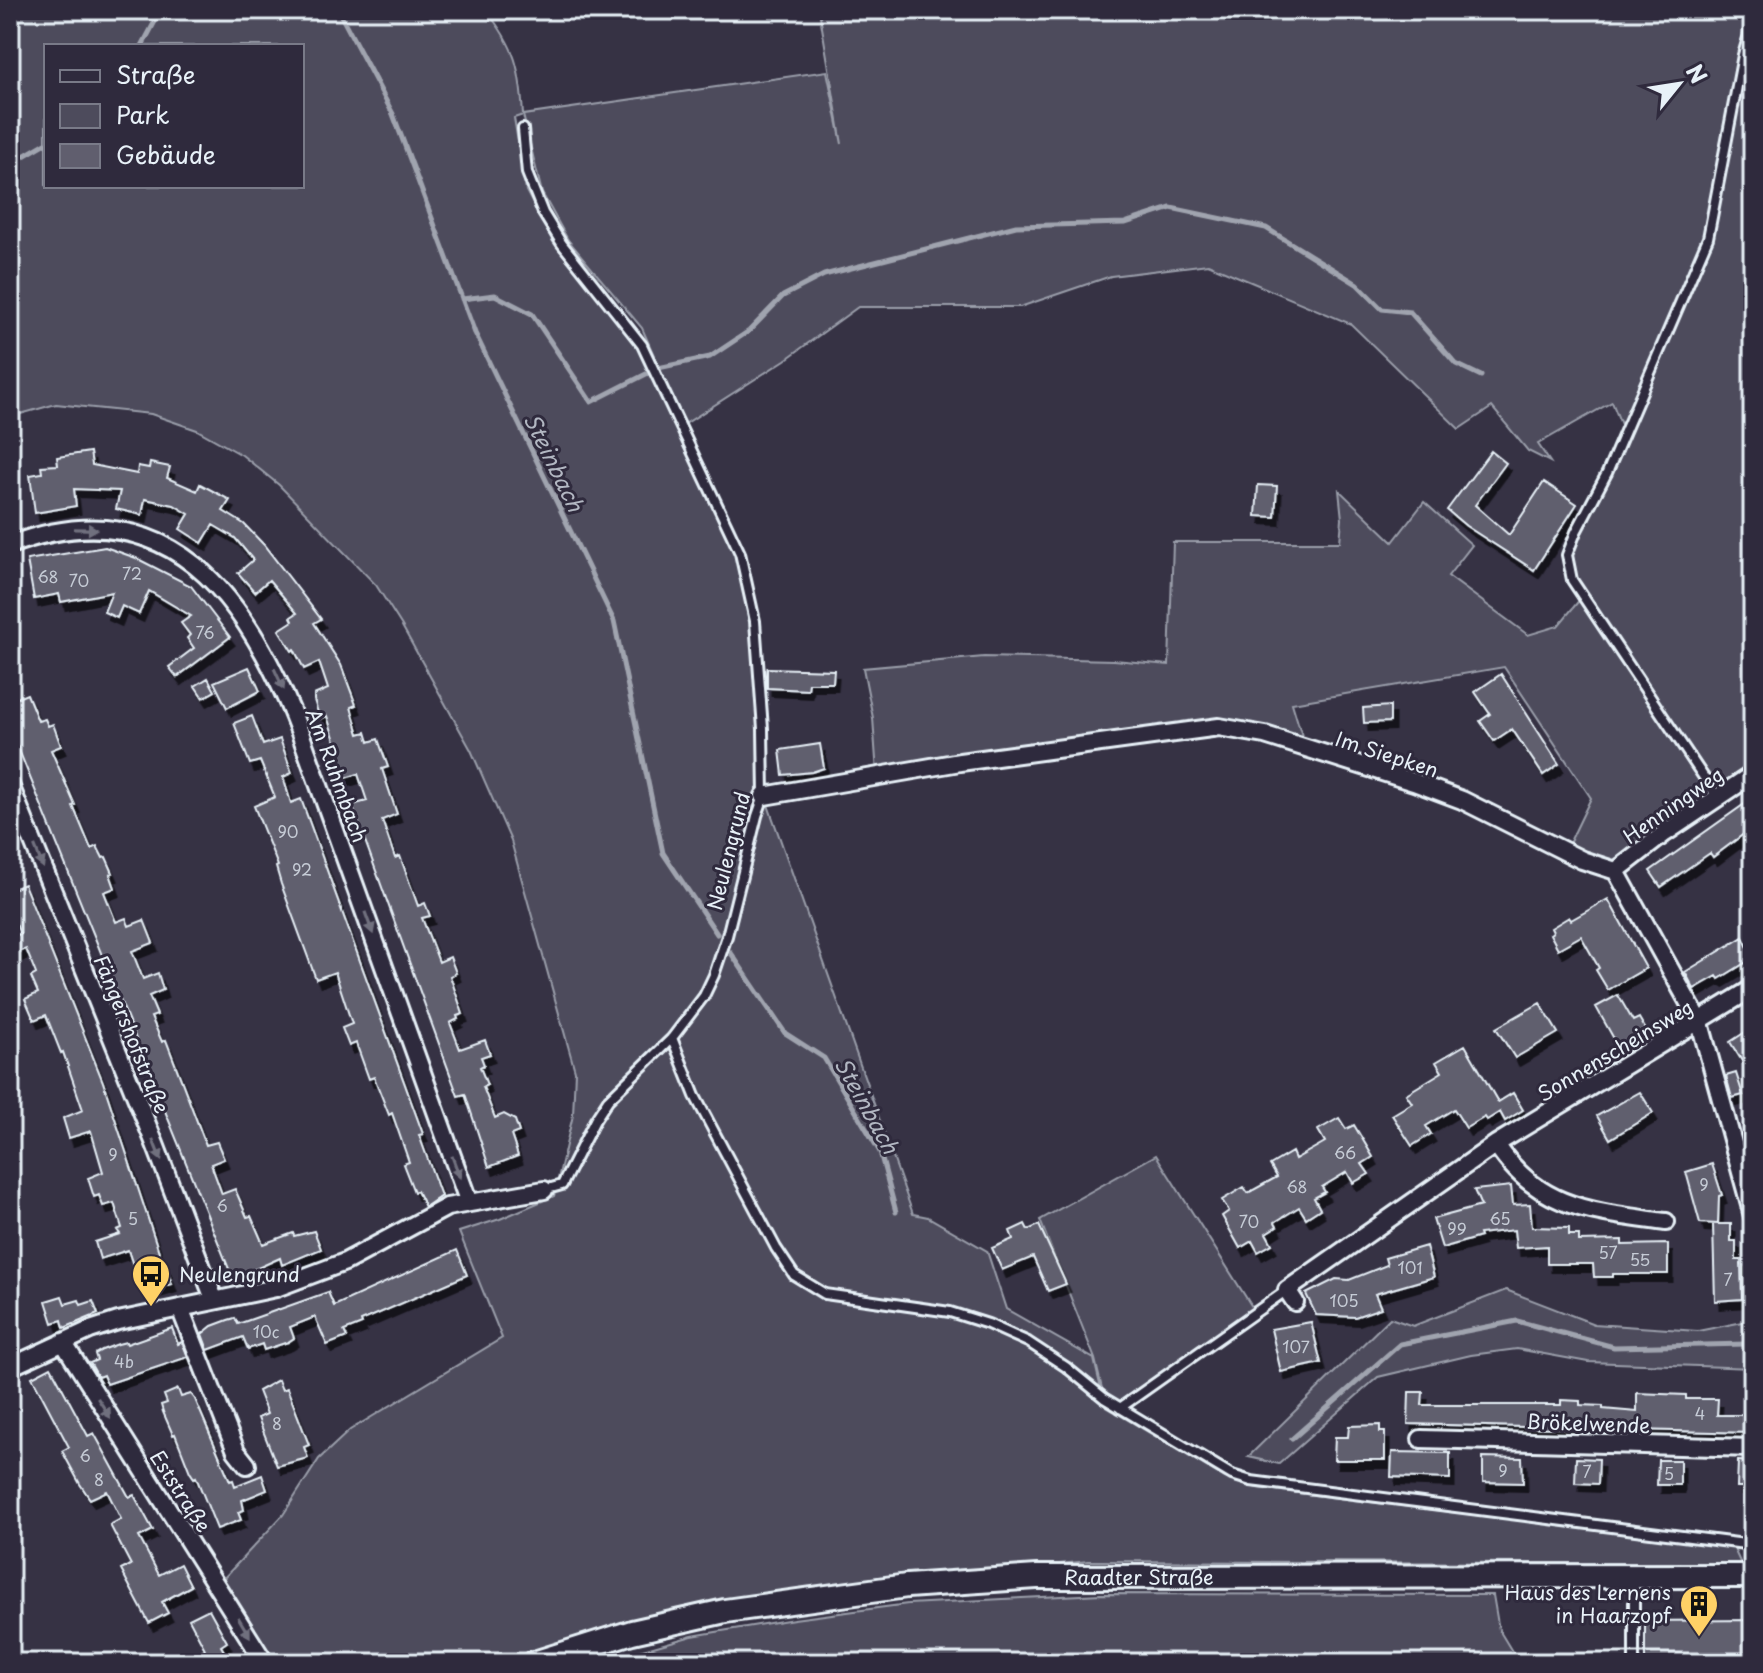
<svg xmlns="http://www.w3.org/2000/svg" width="1763" height="1673" viewBox="0 0 1763 1673" font-family="'Playpen Sans',sans-serif">
<defs>
<filter id="shadow"><feDropShadow dx="4.5" dy="8" stdDeviation="0" flood-color="#0009"/></filter>
</defs>
<rect width="100%" height="100%" fill="#363244"/>
<filter id="ink" filterUnits="userSpaceOnUse"><feTurbulence type="fractalNoise" baseFrequency=".0125" numOctaves="2"/><feDisplacementMap in="SourceGraphic" scale="16" xChannelSelector="R" yChannelSelector="G"/><feConvolveMatrix kernelMatrix="1 2 1 2 8 2 1 2 1" color-interpolation-filters="sRGB"/></filter>
<g filter="url(#ink)">
<path fill="#4d4b5c" stroke="#9a9eaa" stroke-width="2" fill-rule="evenodd" d="M10,10H486C516,48 520,67 523,115L827,71L842,144L819,10H1753V774L1714,796L1616,869L1566,850L1591,798L1504,667L1292,703L1305,746L1218,725L877,774L873,718L863,668L984,657L1114,660L1169,665L1173,542H1340L1342,519L1339,490L1393,542L1424,502L1472,545L1448,576L1528,635L1558,626L1582,597L1573,579L1568,555L1624,432L1612,402L1538,444L1550,462L1528,451L1492,407L1459,429L1351,324L1208,264L1111,276L1020,307H858L785,360L685,424L739,553L754,622L767,802L913,1214L928,1217L987,1251L1006,1309L1094,1359L1105,1406L1225,1478L1257,1488L1733,1547L1741,1564L1089,1561L909,1579L533,1657L515,1663H272L222,1580L283,1515L319,1459L350,1430L502,1338L459,1232L500,1219L554,1196L573,1115L575,1071L511,841L471,750L402,626L376,585L279,485L242,455L197,430L151,414L56,404L10,417ZM46,46H302V186H46ZM523,115L542,193L568,240L642,328L684,424L677,427L639,347L553,242L526,191L514,118Z
M1156,1155L1254,1310L1120,1408L1104,1397L1095,1359L1040,1220Z
M1506,1290L1594,1324L1698,1331L1753,1320V1368L1588,1362L1517,1349L1471,1355L1378,1377L1279,1464L1248,1457L1390,1318L1413,1326Z
M1101,1594L1493,1595L1499,1630L1519,1663H597L692,1636L794,1619L908,1604Z"/>
<g fill="none" stroke-linecap="round" stroke-linejoin="round">
<path stroke="#a0a4af" stroke-width="5" d="M338,10L393,114L475,333L614,621L663,853L717,934
M142,46L161,10
M10,164L46,143
M462,299L495,295L532,314L591,402L658,368L710,357L749,331L783,296L824,275L1016,226L1125,223L1171,208L1266,228L1357,284L1382,309L1410,312L1456,364L1481,376
M731,953L785,1033L824,1058L880,1152L896,1212
M1292,1439L1400,1344L1517,1321L1614,1347L1747,1344"/>
</g>
<path fill="#605e6e" stroke="#e8f1f8" stroke-width="2" filter="url(#shadow)" d="M1491,451L1506,463L1475,505L1509,535L1544,482L1577,504L1534,570L1466,526L1447,510Z
M90,452L92,465L137,474L138,466L149,468L150,463L170,467L167,478L197,491L200,484L230,500L223,511L244,524L264,545L321,619L314,623L341,665L356,705L351,707L359,734L366,732L369,742L378,739L388,767L382,769L397,814L382,820L395,858L400,856L418,906L425,903L430,916L422,918L439,962L450,957L456,973L450,976L463,1014L457,1016L458,1019L450,1023L460,1049L485,1040L490,1054L481,1057L484,1065L480,1067L487,1085L483,1087L495,1118L504,1114L515,1120L519,1132L511,1135L518,1156L489,1167L465,1094L458,1096L352,805L367,801L358,774L342,779L334,755L339,753L327,716L320,719L314,700V695L328,689L319,662L304,669L294,649L292,651L279,630L293,621L291,617L297,613L269,580L255,592L238,573L253,560L235,538L213,525L202,543L180,529L189,514L174,505L145,499L142,515L116,509L120,491L74,489L76,506L35,513L30,475L42,473L41,466L58,465L57,457Z
M1258,485L1277,486L1275,517L1256,516Z
M105,547L136,558L191,586L230,637L177,677L169,667L194,648L187,638L190,635L181,623L191,616L149,591L139,614L122,606L117,618L104,612L112,592L61,602L59,594L34,599L27,560Z
M249,667L260,691L227,708L214,682Z
M767,668L834,670L833,683H809L808,690L767,688Z
M1501,674L1559,764L1543,775L1512,729L1494,741L1480,721L1490,714L1475,692Z
M208,678L215,691L203,698L195,686Z
M27,694L38,721L45,719L48,726L53,724L61,746L51,750L75,805L73,806L91,849L97,846L103,858L106,857L113,873L110,874L115,888L104,892L116,922L126,918L129,926L144,920L153,943L132,951L143,979L158,973L163,990L149,996L157,1015L151,1017L162,1042L166,1040L206,1145L217,1142L224,1159L211,1164L222,1194L235,1189L247,1217L251,1216L263,1244L293,1233L294,1236L314,1231L321,1249L282,1265L280,1258L233,1279L10,728V701Z
M1390,706V722L1364,723L1363,708Z
M252,716L263,745L280,739L292,773L283,777L291,803L301,799L423,1134L419,1135L441,1196L425,1207L417,1191L414,1192L403,1164L409,1162L392,1113L389,1115L374,1077L369,1079L356,1043L349,1046L342,1028L352,1024L335,972L316,979L281,884L276,867L278,866L254,806L275,797L260,761L250,764L234,723Z
M820,744L824,768L812,772L783,775L780,750Z
M1753,798V827L1713,857L1710,853L1661,887L1650,871Z
M24,884L103,1082L164,1267L166,1266L172,1284L142,1293L128,1250L100,1259L95,1242L120,1234L117,1230L122,1228L114,1203L103,1206L99,1195L94,1197L88,1178L103,1172L91,1131L69,1138L63,1118L83,1110L63,1052L61,1053L46,1015L34,1020L25,999L38,993L31,977L36,974L26,949L15,954L10,942V938L20,934L10,909V890Z
M1608,899L1646,968L1608,990L1596,970L1599,968L1581,936L1558,949L1550,934L1553,932L1551,928L1569,917L1571,920Z
M1743,937L1753,958L1719,979L1717,976L1694,989L1685,972Z
M1618,995L1633,1021L1639,1018L1650,1037L1622,1053L1596,1007Z
M1540,1003L1558,1033L1515,1058L1496,1028Z
M1753,1027V1078L1730,1042Z
M1465,1045L1498,1102L1513,1093L1523,1110L1505,1121L1500,1112L1487,1120L1485,1117L1466,1128L1454,1109L1426,1126L1431,1134L1412,1146L1392,1115L1412,1103L1406,1094L1442,1072L1436,1062Z
M1736,1073L1743,1095L1732,1098L1726,1076Z
M1640,1092L1653,1113L1610,1139L1597,1116Z
M1339,1118L1346,1129L1354,1125L1373,1157L1362,1164L1369,1174L1353,1183L1347,1172L1322,1187L1325,1192L1314,1198L1320,1209L1306,1218L1299,1207L1275,1222L1277,1226L1266,1233L1272,1244L1258,1252L1252,1241L1240,1248L1222,1216L1229,1211L1222,1200L1244,1187L1248,1193L1277,1177L1270,1165L1292,1152L1295,1159L1325,1142L1318,1130Z
M1712,1164L1722,1195L1719,1196L1718,1224L1700,1223L1686,1172Z
M1511,1186L1513,1205L1530,1204L1532,1227L1569,1228V1235H1579V1241L1622,1240V1245L1668,1244V1274H1613V1277H1594L1593,1264H1547V1246L1516,1248L1514,1230L1479,1234L1480,1237L1442,1248L1433,1219L1481,1206L1474,1190Z
M1025,1224L1028,1230L1039,1225L1066,1284L1048,1291L1033,1257L1002,1270L992,1248L1013,1239L1010,1231Z
M1713,1224H1731V1241H1736V1260H1741L1742,1299L1715,1301Z
M1426,1246L1434,1277L1375,1294L1381,1308L1355,1317L1316,1315L1306,1294L1336,1279L1349,1280L1387,1265L1385,1258Z
M457,1250L467,1275L361,1321L362,1324L344,1331L347,1337L327,1345L315,1317L290,1327L294,1338L288,1342L264,1350L262,1344L248,1349L243,1337L208,1350L202,1334L212,1326L228,1320L235,1318L238,1324L328,1292L334,1306Z
M62,1296L65,1304L79,1300L81,1305L93,1301L98,1314L64,1328L62,1320L53,1323L46,1301Z
M1311,1322L1321,1363L1281,1372L1271,1329Z
M172,1328L178,1344L182,1342L188,1357L107,1384L103,1375L98,1377L93,1368L90,1363L97,1360L95,1354L102,1350L118,1344L126,1342L127,1344Z
M51,1367L88,1436L94,1433L129,1497L134,1495L153,1530L139,1537L159,1575L180,1564L191,1586L162,1602L168,1613L149,1623L121,1570L131,1565L110,1525L121,1519L107,1491L90,1499L80,1484L62,1451L69,1447L32,1377Z
M278,1380L282,1390L287,1388L309,1445L304,1447L308,1458L277,1466L258,1418L267,1414L258,1391Z
M178,1389L181,1397L191,1394L195,1399L230,1481L233,1480L235,1486L262,1475L267,1490L242,1500L244,1510L238,1512L241,1520L217,1529L196,1477L194,1478L190,1472L175,1434L173,1435L163,1412L161,1405L167,1403L164,1395Z
M1409,1392H1423L1422,1405H1561V1400L1580,1401V1405L1603,1406V1409L1637,1412V1393L1686,1395V1399H1718L1717,1415H1753V1433L1408,1424Z
M1380,1425V1432H1385V1460H1334L1335,1437H1348L1349,1426Z
M1392,1452L1450,1453V1479L1391,1477Z
M1483,1457L1522,1458L1523,1483L1483,1482Z
M1576,1458L1599,1459L1598,1484L1575,1483Z
M1658,1460H1680V1485H1657Z
M1738,1461L1753,1462V1487H1737Z
M209,1609L227,1642L221,1646L227,1656L214,1663H179L205,1649L189,1619Z
M1753,1620V1663H1645V1621Z"/>
<g fill="none" stroke-linecap="round" stroke-linejoin="round">
<g stroke="#e8f1f8" stroke-width="14">
<path id="lane" d="M523,129L527,173L543,213L562,244L642,345L740,553L755,621L763,729L764,796L757,816L727,936L714,975L704,996L672,1038L608,1100L595,1120L562,1185L544,1190
M1717,797L1572,580L1567,555L1576,532L1607,473L1708,238L1743,55L1753,21
M672,1038L695,1096L776,1248L794,1275L825,1294L950,1312L988,1324L1028,1342L1066,1367L1104,1398L1232,1475L1251,1481L1753,1545
M1120,1408L1287,1290
M1634,1577V1663"/>
</g>
<g stroke="#e8f1f8" stroke-width="22">
<path id="street" d="M10,545C169,485 248,598 299,730L469,1203
M10,785L155,1144L214,1299
M764,796L960,762L1219,727L1265,735L1414,782L1462,800L1582,860L1616,871L1700,1023L1753,1216
M1616,871L1665,833L1753,774
M1496,1144C1538,1210 1595,1212 1666,1222
M1295,1302L1287,1290L1496,1144L1753,988
M180,1308L236,1451L247,1465
M63,1342L265,1663
M10,1367L90,1330L118,1321L276,1288L345,1262L447,1207L544,1190
M1421,1439L1753,1448"/>
</g>
<g stroke="#e8f1f8" stroke-width="28">
<g id="secondary">
<path id="s1" d="M534,1663L632,1632L725,1611L907,1586L1037,1577L1753,1576"/>
</g>
</g>
<use href="#lane" stroke="#2f2a3d" stroke-width="8"/>
<use href="#street" stroke="#2f2a3d" stroke-width="16"/>
<use href="#secondary" stroke="#2f2a3d" stroke-width="22"/>
</g>
<defs><path id="oneway-solid" d="M-6-.8H1V-3.2L6.5 0L1 3.2V.8H-6Z" transform="scale(2)"/></defs>
<g fill="#70707e">
<use href="#oneway-solid" transform="translate(86 529) rotate(1)"/>
<use href="#oneway-solid" transform="translate(279 679) rotate(65)"/>
<use href="#oneway-solid" transform="translate(39 857) rotate(68)"/>
<use href="#oneway-solid" transform="translate(369 923) rotate(70)"/>
<use href="#oneway-solid" transform="translate(157 1150) rotate(68)"/>
<use href="#oneway-solid" transform="translate(456 1167) rotate(70)"/>
<use href="#oneway-solid" transform="translate(104 1408) rotate(57)"/>
<use href="#oneway-solid" transform="translate(244 1627) rotate(59)"/>
</g>
</g>
<defs>
<g id="bus-pin" transform="scale(2)"><path d="M0 17L-7.5 6A9.5 9.5 0 1 1 7.5 6Z" fill="#ffd166" stroke="#2f2a3d"/><path d="M-5-6H5V4H4V6H2V4H-2V6H-4V4H-5ZM-3.5-4V0h7V-4ZM-3.5 1.2v1.5H-2V1.2ZM2 1.2v1.5H3.5V1.2Z" fill="#111"/></g>
<g id="building-pin" transform="scale(2)"><path d="M0 17L-7.5 6A9.5 9.5 0 1 1 7.5 6Z" fill="#ffd166" stroke="#2f2a3d"/><path d="M-4-6H4V6H1V3H-1V6H-4ZM-2.5-4.3h1.7v1.8h-1.7ZM.8-4.3h1.7v1.8H.8ZM-2.5-1h1.7V.8h-1.7ZM.8-1h1.7V.8H.8Z" fill="#111"/></g>
</defs>
<g fill-rule="evenodd">
<use href="#bus-pin" x="151" y="1274"/>
<use href="#building-pin" x="1699" y="1604"/>
</g>
<g text-anchor="middle" dominant-baseline="central" stroke-width="6" stroke-linejoin="round" paint-order="stroke">
<g font-size="16" fill="#c6ccd6">
<text x="132" y="573">72</text>
<text x="48" y="576">68</text>
<text x="79" y="580">70</text>
<text x="205" y="632">76</text>
<text x="288" y="831">90</text>
<text x="302" y="869">92</text>
<text x="1345" y="1152">66</text>
<text x="113" y="1154">9</text>
<text x="1704" y="1184">9</text>
<text x="1297" y="1186">68</text>
<text x="222" y="1205">6</text>
<text x="133" y="1218">5</text>
<text x="1500" y="1218">65</text>
<text x="1249" y="1221">70</text>
<text x="1457" y="1228">99</text>
<text x="1608" y="1252">57</text>
<text x="1640" y="1259">55</text>
<text x="1410" y="1267">101</text>
<text x="1728" y="1279">7</text>
<text x="1344" y="1300">105</text>
<text x="266" y="1331">10c</text>
<text x="1296" y="1346">107</text>
<text x="124" y="1361">4b</text>
<text x="1700" y="1413">4</text>
<text x="277" y="1423">8</text>
<text x="85" y="1455">6</text>
<text x="1503" y="1470">9</text>
<text x="1587" y="1471">7</text>
<text x="1669" y="1473">5</text>
<text x="99" y="1479">8</text>
</g>
<g font-size="20" fill="#e8f1f8" stroke="#2f2a3d">
<text transform="translate(1387 754) rotate(18)">Im Siepken</text>
<text transform="translate(337 775) rotate(70)">Am Ruhmbach</text>
<text transform="translate(1673 805) rotate(-35)">Henningweg</text>
<text transform="translate(728 851) rotate(-76)">Neulengrund</text>
<text transform="translate(132 1034) rotate(68)">Fängershofstraße</text>
<text transform="translate(1615 1050) rotate(-31)">Sonnenscheinsweg</text>
<text transform="translate(1588 1423) rotate(2)">Brökelwende</text>
<text transform="translate(181 1491) rotate(57)">Eststraße</text>
<text stroke="none"><textPath href="#s1" startOffset="614">Raadter Straße</textPath></text>
</g>
<g font-size="20" fill="#e8f1f8" stroke="#2f2a3d" text-anchor="start">
<text x="179" y="1274">Neulengrund</text>
<text x="1671" y="1592" text-anchor="end">Haus des Lernens<tspan x="1671" dy="23">in Haarzopf</tspan></text>
</g>
<g font-size="22" font-style="italic" fill="#b2b7c2" stroke="#2f2a3d">
<text transform="translate(555 462) rotate(64)">Steinbach</text>
<text transform="translate(868 1105) rotate(61)">Steinbach</text>
</g>
</g>
<rect width="1763" height="1673" fill="none" stroke="#2f2a3d" stroke-width="40"/>
<rect x="20" y="20" width="1723" height="1633" fill="none" stroke="#e8f1f8" stroke-width="3" filter="url(#ink)"/>
<rect x="44" y="44" width="260" height="144" fill="#2f2a3d" stroke="#797a88" stroke-width="2"/>
<rect x="60" y="70" width="40" height="12" fill="#2f2a3d" stroke="#797a88" stroke-width="2"/>
<text x="116" y="84" font-size="24" fill="#e8f1f8">Straße</text>
<rect x="60" y="104" width="40" height="24" fill="#4d4b5c" stroke="#797a88" stroke-width="2"/>
<text x="116" y="124" font-size="24" fill="#e8f1f8">Park</text>
<rect x="60" y="144" width="40" height="24" fill="#605e6e" stroke="#797a88" stroke-width="2"/>
<text x="116" y="164" font-size="24" fill="#e8f1f8">Gebäude</text>
<g transform="translate(1679 84) rotate(60)" stroke="#2f2a3d" stroke-width="6" paint-order="stroke">
<path d="M0-6L14 30L0 20L-14 30Z" fill="#e8f1f8"/>
<text y="-12" font-size="22" font-weight="bold" text-anchor="middle" fill="#e8f1f8">N</text>
</g>
</svg>
